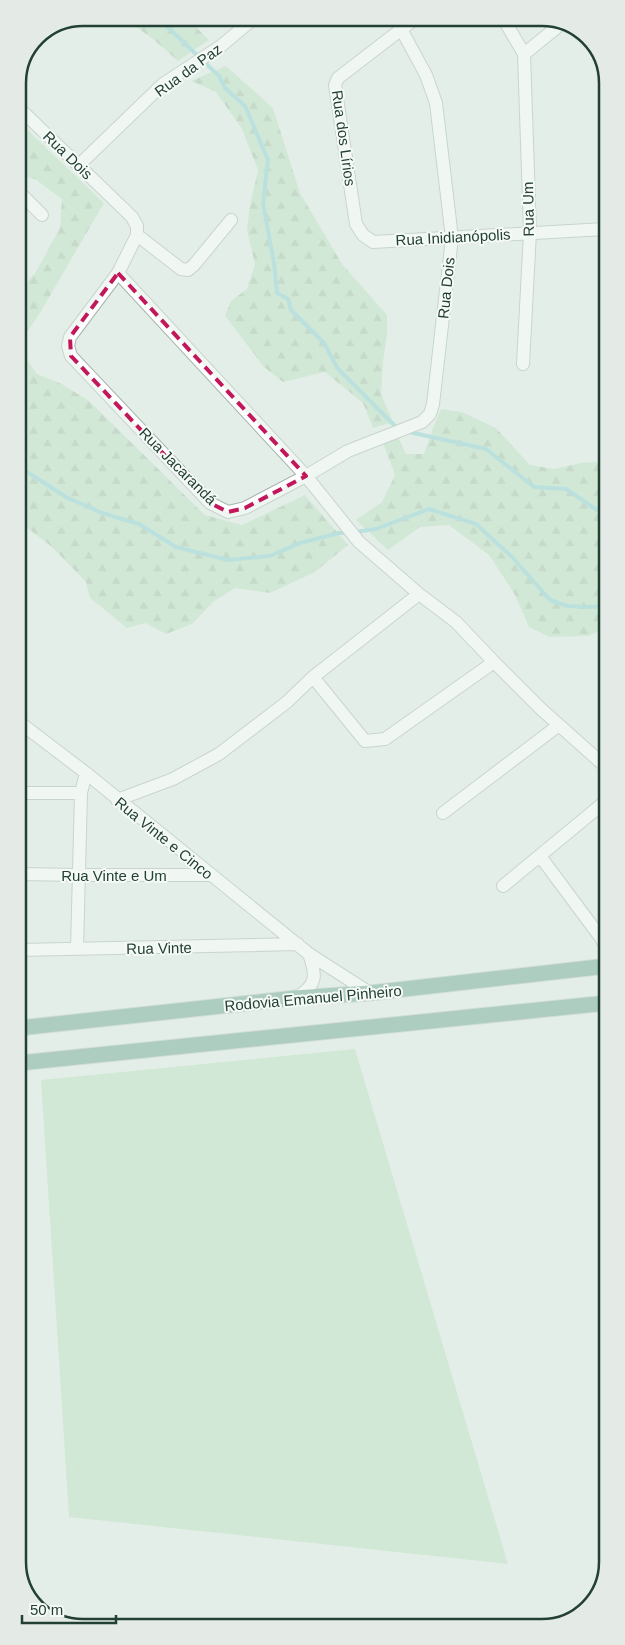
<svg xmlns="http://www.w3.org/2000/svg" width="625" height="1645" viewBox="0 0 625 1645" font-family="Helvetica,sans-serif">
<defs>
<pattern id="forest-firs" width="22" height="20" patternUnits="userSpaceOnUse" patternTransform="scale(1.25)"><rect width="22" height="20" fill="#bddfc2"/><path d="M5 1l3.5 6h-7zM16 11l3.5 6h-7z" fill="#a2c0a7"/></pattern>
</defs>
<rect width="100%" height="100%" fill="#e4eee8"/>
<path fill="url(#forest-firs)" d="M113,18H187L209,40L178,61C159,44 139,24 113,18Z
M226,66L273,108L300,193L342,264L387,315V334L383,362L381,394L393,422L373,428L363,403L325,372L283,382L264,367L225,316L231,301L247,289L255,264L247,230L250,205L258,170L242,129L216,92L191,81Z
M18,121L104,203L40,313L22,340L23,354L37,374L62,384L89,401L205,515L242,525L305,495L348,545L315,572L270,593L235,588L213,602L192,624L166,634L145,623L127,628L90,598L86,582L52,547L18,521V292L36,272L60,228L62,199L35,179L18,175Z
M441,409L462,412L496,428L530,465L554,469L581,463L606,461V628L588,636L549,637L529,627L514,593L489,555L449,525L420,527L388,550L356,520L382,502L395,475L383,443L398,437L406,454H424L433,428Z"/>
<path fill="#bddfc2" d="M355,1049L508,1564L69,1517L41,1080Z"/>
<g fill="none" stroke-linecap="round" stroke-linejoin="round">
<path stroke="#8bd0d3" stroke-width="4" d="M158,18L219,76L225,88L245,106L268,160L263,203L274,263L277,293L288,299L291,310L324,343L338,369L398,429
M409,432L486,449L534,487L566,489L597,510L606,518
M18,466L66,497L102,513L139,524L176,547L228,560L270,556L300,543L339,533H348
M355,532L376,529L429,509L476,524L512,557L550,600L567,606L590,607L606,606"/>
<g stroke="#a6b6af" stroke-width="14">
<path id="minor" d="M416,18L338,78L335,85L356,224L363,235L373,242L605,229
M503,18L524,54L530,232L523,364
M524,54L561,24
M18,107L132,217L137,226V235L118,273L70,337L68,346L71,356L210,503L228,512L245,508L306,476L348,451L422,422L430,414L433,404L452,238L436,103L426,75L401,29
M79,165L163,84L221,46L254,18
M18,191L42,215
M137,235L181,269L188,270L194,265L231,220
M118,273L306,476L359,542L419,594L456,622L494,662L541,709L606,767
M313,677L365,741L385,739L494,662
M19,722L86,773L309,954L370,993
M19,793H81L86,773
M117,800L173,779L219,754L287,702L313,677L419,594
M443,813L559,725
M540,856L601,938L607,949
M19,874L79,875H210
M503,886L606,801
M77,949L81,793
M19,950L298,944
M296,998C317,985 317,976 309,954"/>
</g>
<g stroke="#c1cac6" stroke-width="17">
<path id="major" d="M19,1028L295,998L370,993L607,966
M19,1063L607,1003"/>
</g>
<use href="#minor" stroke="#fff" stroke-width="12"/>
<use href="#major" stroke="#68a48e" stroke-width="15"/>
</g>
<path d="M0 0H625V1645H0ZM118,273L306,476L245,508L228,512L210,503L71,356L70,337Z" fill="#e4eee8" fill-opacity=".55" fill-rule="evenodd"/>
<path fill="none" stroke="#c2185b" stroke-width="4" stroke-dasharray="10 6" stroke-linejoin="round" d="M118,273L306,476L245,508L228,512L210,503L71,356L70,337Z"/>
<g text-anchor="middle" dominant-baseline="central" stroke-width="4" stroke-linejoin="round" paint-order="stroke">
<g font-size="15" fill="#234035" stroke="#f5faf7">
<text transform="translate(188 70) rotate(-36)">Rua da Paz</text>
<text transform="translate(344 138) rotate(82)">Rua dos Lírios</text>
<text transform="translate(68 155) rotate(44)">Rua Dois</text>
<text transform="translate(528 209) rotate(-91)">Rua Um</text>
<text transform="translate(453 237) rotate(-3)">Rua Inidianópolis</text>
<text transform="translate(446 288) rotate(-84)">Rua Dois</text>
<text transform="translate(178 466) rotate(45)">Rua Jacarandá</text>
<text transform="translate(164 838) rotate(39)">Rua Vinte e Cinco</text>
<text x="114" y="875">Rua Vinte e Um</text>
<text transform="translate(159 948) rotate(-1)">Rua Vinte</text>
<text transform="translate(313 998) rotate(-5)">Rodovia Emanuel Pinheiro</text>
</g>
</g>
<path d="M0 0H625V1645H0ZM83 26H542A57 57 0 0 1 599 83V1562A57 57 0 0 1 542 1619H83A57 57 0 0 1 26 1562V83A57 57 0 0 1 83 26Z" fill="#e4ebe7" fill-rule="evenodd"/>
<path fill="none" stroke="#234035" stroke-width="2.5" d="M83 26H542A57 57 0 0 1 599 83V1562A57 57 0 0 1 542 1619H83A57 57 0 0 1 26 1562V83A57 57 0 0 1 83 26Z"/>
<path d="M22 1615v8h94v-8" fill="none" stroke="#234035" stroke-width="2.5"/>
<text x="30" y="1615" font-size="15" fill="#234035" stroke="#f5faf7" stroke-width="4" paint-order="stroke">50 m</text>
</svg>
